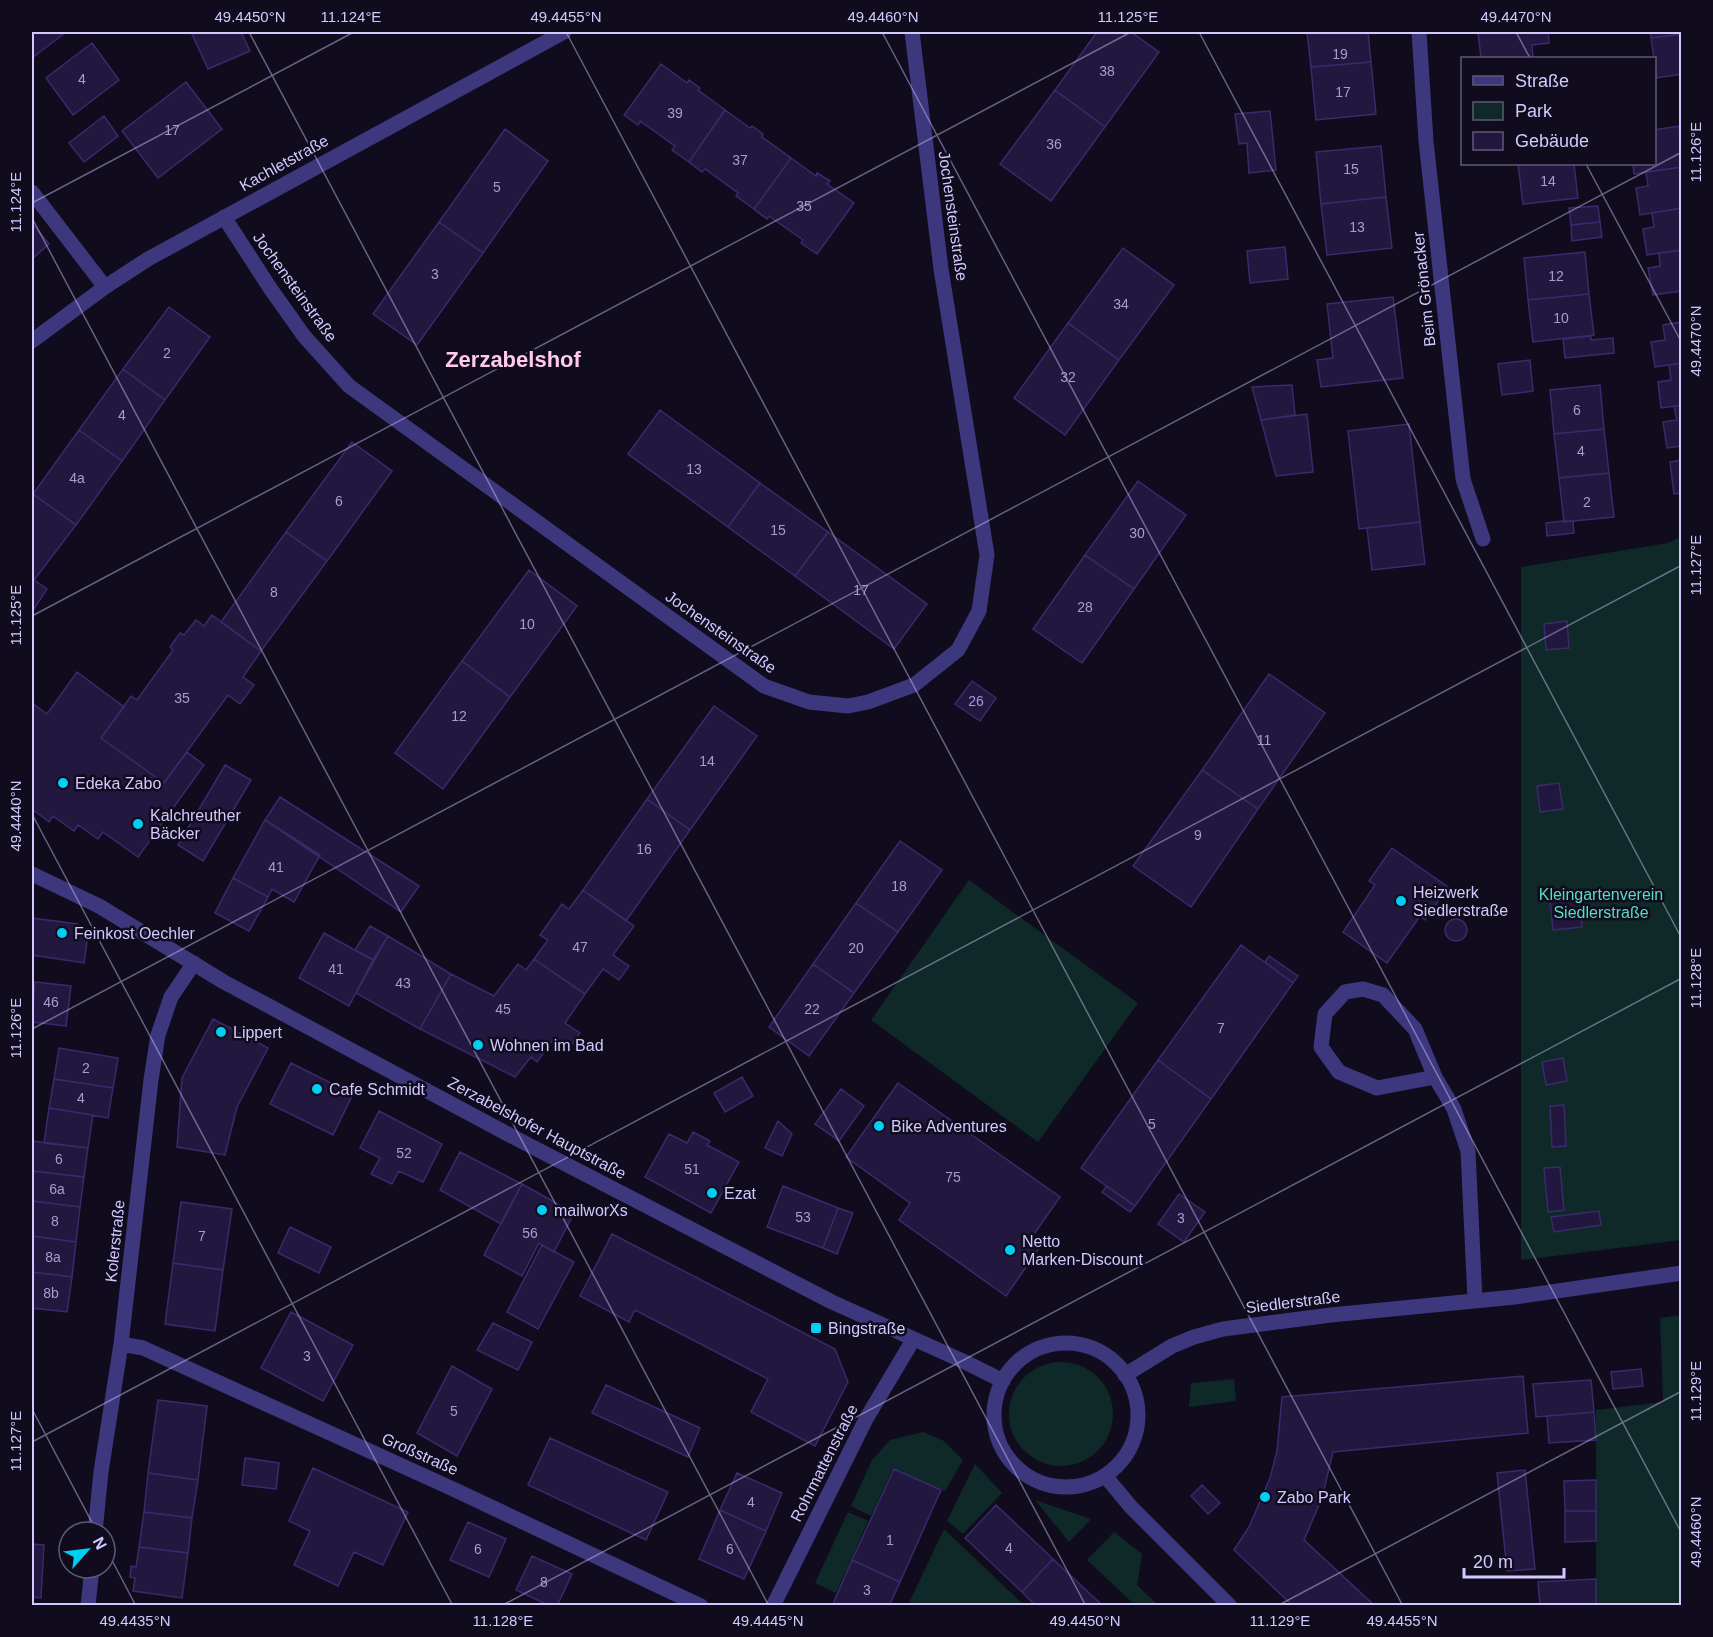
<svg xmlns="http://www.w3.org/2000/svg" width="1713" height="1637" viewBox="0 0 1713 1637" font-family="Arial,sans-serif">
<rect width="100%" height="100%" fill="#100c1e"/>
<path fill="#0f2828" d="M1681,537V1240L1521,1260V567L1668,543Z
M969,880L1138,1003L1038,1142L871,1020Z
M1681,1315V1605H1596V1410L1663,1402L1660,1318Z
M1009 1414a52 52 0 1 1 104 0a52 52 0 1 1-104 0Z
M1234,1379L1236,1401L1189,1407L1191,1383Z
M923,1432L944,1441L963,1460L945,1491L893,1468L871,1516L851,1506L872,1460L890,1440Z
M975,1464L1002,1493L963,1534L947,1521Z
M1035,1500L1091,1519L1069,1542Z
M848,1512L868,1521L836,1593L815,1583Z
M944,1529L1024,1605H908Z
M1114,1532L1142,1554L1137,1585L1158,1605H1135L1087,1560Z"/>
<path fill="#22183f" stroke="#3a2a6b" stroke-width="1.5" d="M32,32H66L32,58Z
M191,32H241L250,51L208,69Z
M1097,32H1131L1159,52L1105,127L1055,90Z
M1307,32H1368L1371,62L1311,67Z
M1478,32H1548L1549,43L1532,45L1533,58H1481Z
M1650,32H1682V34L1651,38Z
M1682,34V74L1657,78L1651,38Z
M92,43L119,80L73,115L46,78Z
M1371,62L1376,114L1316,120L1311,67Z
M661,64L687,83L689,80L700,88L698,90L725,110L689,162L672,150L675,146L640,121L638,125L624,115Z
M186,82L222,129L158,178L122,131Z
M1055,90L1105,127L1051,201L1000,164Z
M725,110L750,128L752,126L763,134L762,137L791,158L754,209L736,196L738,193L705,169L702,172L689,162Z
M1270,111L1276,170L1249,173L1247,143L1239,144L1235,114Z
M104,116L118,136L84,162L69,143Z
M1679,126L1682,167L1634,174L1633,164H1654V130Z
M505,129L548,161L483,253L439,222Z
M1381,146L1386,197L1321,204L1316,152Z
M791,158L816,176L817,173L830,181L827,184L854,203L817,254L801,243L803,240L769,216L767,219L754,209Z
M1518,164H1574L1578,198L1523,204Z
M1682,167V208L1640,215L1636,188L1648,186L1646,172Z
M1386,197L1392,248L1327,255L1321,204Z
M1598,206L1600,222L1571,225L1569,208Z
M1682,208V250L1647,255L1643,229L1654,227L1652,213Z
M439,222L483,253L417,345L373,314Z
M1600,222L1602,237L1572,241L1571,225Z
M32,223L49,244L32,259Z
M1285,247L1288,279L1250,283L1247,251Z
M1123,248L1174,285L1119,360L1068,323Z
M1682,250V291L1653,295L1648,268L1660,266L1659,253Z
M1585,252L1589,294L1528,300L1524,258Z
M1589,294L1594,335L1533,342L1528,300Z
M1393,297L1403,378L1321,387L1317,360L1333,358L1327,304Z
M169,307L210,337L165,400L123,369Z
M1682,322V363L1655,367L1651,342L1665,340L1663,325Z
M1068,323L1119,360L1065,435L1014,398Z
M1591,336V340L1613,338L1614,353L1565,358L1563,339Z
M1530,360L1533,391L1502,395L1498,364Z
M1682,363V405L1661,408L1658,382L1671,380L1669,365Z
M123,369L165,400L122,461L79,430Z
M1292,385L1295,415L1261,420L1252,387Z
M1600,385L1604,429L1554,434L1550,390Z
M1682,405V446L1667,448L1663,422L1677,420L1674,406Z
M660,410L760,483L728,527L628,454Z
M1307,414L1313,472L1276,476L1261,420Z
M1409,424L1420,522L1359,529L1348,431Z
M1604,429L1609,473L1559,478L1554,434Z
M79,430L122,461L76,525L33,494Z
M352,442L392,471L327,561L286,532Z
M1682,460V493L1674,494L1670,462Z
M1609,473L1614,517L1564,522L1559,478Z
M1138,481L1186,515L1134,589L1085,555Z
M760,483L828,532L795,576L728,527Z
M33,494L76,525L34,580L47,589L32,612Z
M1563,521H1573L1574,533L1547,536L1546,523Z
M1420,522L1425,564L1372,570L1367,528Z
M286,532L327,561L261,651L221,622Z
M828,532L927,604L894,649L795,576Z
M1085,555L1134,589L1082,663L1033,629Z
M529,570L577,606L510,697L462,661Z
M212,615L261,651L243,677L254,685L240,704L228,695L164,783L101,738L131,696L137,700L173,650L170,647L180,633L184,635L196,620L204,626Z
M1567,621L1569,648L1546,650L1544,624Z
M462,661L510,697L443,789L395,753Z
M77,672L124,707L101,738L164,783L187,752L204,765L138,857L103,832L98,839L78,825L74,831L53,816L49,822L32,809V703L47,714Z
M1269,674L1325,713L1258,809L1202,770Z
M972,681L996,698L980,721L955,704Z
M714,706L757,736L690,830L647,799Z
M225,765L251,780L203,861L178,845Z
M1202,770L1258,809L1191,907L1133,866Z
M1559,783L1563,809L1540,812L1537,786Z
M280,797L419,886L401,912L265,820Z
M647,799L690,830L626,921L583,890Z
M265,820L320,855L294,902L272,889L268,897L233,878Z
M900,841L942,870L898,932L856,903Z
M1392,848L1448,887L1425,920L1420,916L1387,963L1343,932L1375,885L1369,881Z
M233,878L268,897L249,931L215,913Z
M583,890L634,926L613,955L629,966L619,980L603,969L585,994L534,959L548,940L540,935L562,904L569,909Z
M1579,897L1582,927L1553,930L1550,900Z
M856,903L898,932L854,993L813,964Z
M32,918L78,924L77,932L88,934L84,963L32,955Z
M1445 930a11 11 0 1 1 22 0a11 11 0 1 1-22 0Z
M370,926L388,936L373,960L355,950Z
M324,933L373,960L349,1006L299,978Z
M388,936L451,974L420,1029L356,993Z
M1241,945L1293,983L1211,1099L1158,1060Z
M1269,956L1298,976L1293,983L1265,962Z
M534,959L585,994L565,1023L580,1033L570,1047L555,1037L537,1062L531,1057L515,1077L420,1029L451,974L494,996L518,964L526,970Z
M813,964L854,993L809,1056L769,1027Z
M35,982L71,986L66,1026L32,1022Z
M213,1019L268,1048L237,1107L225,1155L177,1147L182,1078Z
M59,1048L118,1058L113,1088L54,1079Z
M1563,1058L1567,1081L1546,1085L1542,1062Z
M1158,1060L1211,1099L1135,1206L1081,1168Z
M291,1063L353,1094L333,1135L270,1104Z
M742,1077L753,1096L725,1112L714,1093Z
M54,1079L113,1088L108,1118L49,1108Z
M898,1083L1060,1197L1032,1237L1042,1244L1006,1296L899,1220L910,1203L846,1157Z
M841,1089L864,1106L839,1141L815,1124Z
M1564,1105L1566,1146L1552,1147L1550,1106Z
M49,1108L93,1115L88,1148L44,1143Z
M379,1111L442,1144L423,1182L399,1171L392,1184L371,1174L380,1158L360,1148Z
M778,1121L792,1134L782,1156L765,1148Z
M693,1132L710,1141L707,1145L739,1162L711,1213L645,1177L669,1134L687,1143Z
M32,1141L88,1148L84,1177L32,1171Z
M460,1152L522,1184L501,1224L440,1190Z
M1560,1167L1564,1210L1548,1212L1544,1168Z
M32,1171L84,1177L80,1207L32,1201Z
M522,1184L574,1213L554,1252L539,1243L522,1276L484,1255Z
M783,1186L838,1208L823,1248L767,1227Z
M1107,1186L1135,1206L1130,1212L1102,1192Z
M1179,1194L1205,1212L1184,1242L1158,1224Z
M32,1201L80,1207L76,1242L32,1236Z
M181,1202L232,1209L223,1270L173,1263Z
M838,1208L853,1213L837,1254L823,1248Z
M1599,1211L1601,1225L1554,1232L1551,1217Z
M290,1227L331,1247L319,1273L278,1253Z
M612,1234L835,1349L848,1382L815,1446L751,1412L768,1379L635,1310L629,1322L580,1296Z
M32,1236L76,1242L72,1277L32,1272Z
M542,1245L574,1262L538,1329L507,1312Z
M173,1263L223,1270L215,1331L165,1324Z
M32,1272L72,1277L67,1312L32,1308Z
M291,1312L353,1345L323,1401L261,1368Z
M493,1323L532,1342L518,1370L477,1350Z
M452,1366L492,1389L457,1456L417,1433Z
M1641,1369L1643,1386L1613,1389L1611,1372Z
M1523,1376L1528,1433L1333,1452L1322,1498L1304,1540L1375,1606H1293L1234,1550L1249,1527L1270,1478L1277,1451L1282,1397Z
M1591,1380L1594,1412L1536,1417L1533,1384Z
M606,1385L700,1428L688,1457L592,1413Z
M158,1400L207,1406L198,1480L148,1473Z
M1594,1412L1596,1440L1549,1443L1547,1416Z
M550,1438L668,1492L646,1540L528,1485Z
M245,1458L279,1463L276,1489L242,1485Z
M313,1468L408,1512L383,1565L354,1552L338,1586L294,1565L310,1531L289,1521Z
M894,1469L941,1490L900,1582L852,1560Z
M1525,1470L1535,1569L1507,1571L1497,1473Z
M148,1473L198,1480L192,1518L144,1512Z
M737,1473L782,1493L766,1531L720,1510Z
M1596,1480V1511H1565L1564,1481Z
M1202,1485L1220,1503L1208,1514L1191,1496Z
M996,1505L1053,1559L1022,1592L965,1538Z
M720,1510L766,1531L744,1579L699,1559Z
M1565,1511H1596V1541L1565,1542Z
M144,1512L192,1518L188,1553L139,1547Z
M468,1522L506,1539L489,1577L450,1560Z
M32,1544L44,1545L41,1598L32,1597Z
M139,1547L188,1553L182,1598L133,1591L135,1578L130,1577L131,1566L136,1567Z
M532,1556L572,1574L557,1606H550L516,1590Z
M1053,1559L1103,1606H1036L1022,1592Z
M852,1560L900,1582L889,1606H832Z
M1596,1579V1606H1540L1538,1582Z"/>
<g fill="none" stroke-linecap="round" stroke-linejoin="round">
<path stroke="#3d377e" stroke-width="15" d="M1435,1077L1377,1088L1339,1072L1321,1047L1325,1014L1345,992L1363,989L1383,995L1415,1029L1435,1077L1454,1109L1468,1151L1475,1300"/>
<path stroke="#3d377e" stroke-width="15" d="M1419,32L1426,141L1463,479L1483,539
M32,192L105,287
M224,217L270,288L304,336L349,386L764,686L809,702L848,706L868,702L914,685L958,650L979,611L987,555L941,269L912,32
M32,341L105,287L148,259L564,32
M121,1344L143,1348L453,1489L701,1606
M1125,1375L1172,1346L1194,1337L1223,1329L1331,1315L1515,1297L1682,1273
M95,1532L101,1472L121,1344L151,1080L158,1035L171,997L194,963
M88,1606L92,1568
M773,1606L866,1419L913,1340"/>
<path stroke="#3d377e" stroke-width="15" d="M32,874L99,906L224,982L519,1140L832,1302L965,1362L1003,1381
M994 1415a72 72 0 1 1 144 0a72 72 0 1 1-144 0Z
M1106,1477L1131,1507L1230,1606"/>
</g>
<path fill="none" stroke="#d2c9ff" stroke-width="1.5" stroke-opacity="0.45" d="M249,32L1086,1606M566,32L1403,1606M882,32L1682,1534M1199,32L1682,939M1516,32L1530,58M1586,164L1682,343M32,203L354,32M32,218L769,1606M32,616L1131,32M32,814L453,1606M32,1029L1682,152M32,1409L97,1532M32,1442L1682,565M105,1547L136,1606M501,1606L1682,978M1277,1606L1682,1391"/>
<g fill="#00cff4" stroke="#100c1e" stroke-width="2">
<circle cx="63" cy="783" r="6"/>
<circle cx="138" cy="824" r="6"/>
<circle cx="1401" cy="901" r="6"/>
<circle cx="62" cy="933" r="6"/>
<circle cx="221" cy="1032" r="6"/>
<circle cx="478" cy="1045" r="6"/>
<circle cx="317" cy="1089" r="6"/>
<circle cx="879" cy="1126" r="6"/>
<circle cx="712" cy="1193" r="6"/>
<circle cx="542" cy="1210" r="6"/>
<circle cx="1010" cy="1250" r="6"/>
<rect x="810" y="1322" width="12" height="12" rx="3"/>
<circle cx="1265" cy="1497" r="6"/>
</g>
<g text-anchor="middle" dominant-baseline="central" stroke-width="5" stroke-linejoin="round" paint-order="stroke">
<g font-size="14" fill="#a69dcf">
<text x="1340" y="54">19</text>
<text x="1107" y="71">38</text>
<text x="82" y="79">4</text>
<text x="1343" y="92">17</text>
<text x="675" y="113">39</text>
<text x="172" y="130">17</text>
<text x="1054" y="144">36</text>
<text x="740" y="160">37</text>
<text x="1351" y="169">15</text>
<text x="1548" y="181">14</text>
<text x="497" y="187">5</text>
<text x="804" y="206">35</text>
<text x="1357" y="227">13</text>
<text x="435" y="274">3</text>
<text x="1556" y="276">12</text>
<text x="1121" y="304">34</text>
<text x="1561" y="318">10</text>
<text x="167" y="353">2</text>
<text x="1068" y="377">32</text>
<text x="1577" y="410">6</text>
<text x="122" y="415">4</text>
<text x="1581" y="451">4</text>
<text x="694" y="469">13</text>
<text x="77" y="478">4a</text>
<text x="339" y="501">6</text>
<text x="1587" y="502">2</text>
<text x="778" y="530">15</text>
<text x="1137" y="533">30</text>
<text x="861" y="590">17</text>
<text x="274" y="592">8</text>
<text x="1085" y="607">28</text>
<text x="527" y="624">10</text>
<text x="182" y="698">35</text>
<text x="976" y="701">26</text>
<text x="459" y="716">12</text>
<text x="1264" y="740">11</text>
<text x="707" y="761">14</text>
<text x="1198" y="835">9</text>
<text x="644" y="849">16</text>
<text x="276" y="867">41</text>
<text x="899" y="886">18</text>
<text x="580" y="947">47</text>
<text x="856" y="948">20</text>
<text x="336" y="969">41</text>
<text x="403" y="983">43</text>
<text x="51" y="1002">46</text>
<text x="503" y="1009">45</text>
<text x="812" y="1009">22</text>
<text x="1221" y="1028">7</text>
<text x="86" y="1068">2</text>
<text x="81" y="1098">4</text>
<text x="1152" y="1124">5</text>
<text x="404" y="1153">52</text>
<text x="59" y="1159">6</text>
<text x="692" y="1169">51</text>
<text x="953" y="1177">75</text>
<text x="57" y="1189">6a</text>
<text x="803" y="1217">53</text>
<text x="1181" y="1218">3</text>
<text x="55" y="1221">8</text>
<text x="530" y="1233">56</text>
<text x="202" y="1236">7</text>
<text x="53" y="1257">8a</text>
<text x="51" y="1293">8b</text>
<text x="307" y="1356">3</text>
<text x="454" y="1411">5</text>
<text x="751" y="1502">4</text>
<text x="890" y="1540">1</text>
<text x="1009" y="1548">4</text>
<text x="478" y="1549">6</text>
<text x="730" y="1549">6</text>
<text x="544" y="1582">8</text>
<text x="867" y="1590">3</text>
</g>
<g font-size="16" fill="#d2c9ff" stroke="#100c1e">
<text transform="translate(284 163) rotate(-29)">Kachletstraße</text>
<text transform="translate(953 216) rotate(82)">Jochensteinstraße</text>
<text transform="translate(295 287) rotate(54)">Jochensteinstraße</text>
<text transform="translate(1424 289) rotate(-96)">Beim Grönacker</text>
<text transform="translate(721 632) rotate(35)">Jochensteinstraße</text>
<text transform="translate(537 1128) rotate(28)">Zerzabelshofer Hauptstraße</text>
<text transform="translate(115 1241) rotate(-84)">Kolerstraße</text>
<text transform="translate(1293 1302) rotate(-7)">Siedlerstraße</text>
<text transform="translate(420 1454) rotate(24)">Großstraße</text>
<text transform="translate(824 1463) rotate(-63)">Rohrmattenstraße</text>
</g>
<g font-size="16" fill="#d2c9ff" stroke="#100c1e" text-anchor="start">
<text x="75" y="783">Edeka Zabo</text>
<text x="150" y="815">Kalchreuther<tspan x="150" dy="18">Bäcker</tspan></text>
<text x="1413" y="892">Heizwerk<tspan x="1413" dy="18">Siedlerstraße</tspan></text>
<text x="74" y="933">Feinkost Oechler</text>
<text x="233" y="1032">Lippert</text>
<text x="490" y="1045">Wohnen im Bad</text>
<text x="329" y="1089">Cafe Schmidt</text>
<text x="891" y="1126">Bike Adventures</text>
<text x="724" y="1193">Ezat</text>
<text x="554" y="1210">mailworXs</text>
<text x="1022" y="1241">Netto<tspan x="1022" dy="18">Marken-Discount</tspan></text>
<text x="828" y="1328">Bingstraße</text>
<text x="1277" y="1497">Zabo Park</text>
</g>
<g font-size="16" fill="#56dec3" stroke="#100c1e">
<text x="1601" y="894">Kleingartenverein<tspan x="1601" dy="18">Siedlerstraße</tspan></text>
</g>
<g font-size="22" font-weight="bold" fill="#ffcbe9" stroke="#100c1e">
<text x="513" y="359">Zerzabelshof</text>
</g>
</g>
<rect width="1713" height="1637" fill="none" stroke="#100c1e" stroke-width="66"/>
<rect x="1461" y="57" width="195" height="108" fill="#100c1e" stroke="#5e5878" stroke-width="1.5"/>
<rect x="1473" y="76" width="30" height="9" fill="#3d377e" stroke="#5e5878" stroke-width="1.5"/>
<text x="1515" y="87" font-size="18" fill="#d2c9ff">Straße</text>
<rect x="1473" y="102" width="30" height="18" fill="#0f2828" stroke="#5e5878" stroke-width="1.5"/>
<text x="1515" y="117" font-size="18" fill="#d2c9ff">Park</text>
<rect x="1473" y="132" width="30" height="18" fill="#22183f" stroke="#5e5878" stroke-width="1.5"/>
<text x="1515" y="147" font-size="18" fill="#d2c9ff">Gebäude</text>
<g transform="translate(87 1550) rotate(62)"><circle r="28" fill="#100c1e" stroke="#5e5878" stroke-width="1.5"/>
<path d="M0-4.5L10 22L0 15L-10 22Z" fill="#00cff4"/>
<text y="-9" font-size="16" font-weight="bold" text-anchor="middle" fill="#d2c9ff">N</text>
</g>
<path d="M1464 1568v9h100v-9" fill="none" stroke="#d2c9ff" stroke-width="3"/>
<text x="1473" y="1568" font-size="18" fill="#d2c9ff" stroke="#100c1e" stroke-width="4.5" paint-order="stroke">20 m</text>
<rect x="33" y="33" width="1647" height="1571" fill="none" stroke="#d2c9ff" stroke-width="2"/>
<g font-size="15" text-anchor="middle" fill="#d2c9ff">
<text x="250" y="22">49.4450°N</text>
<text x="351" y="22">11.124°E</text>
<text x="566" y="22">49.4455°N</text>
<text x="883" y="22">49.4460°N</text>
<text x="1128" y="22">11.125°E</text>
<text x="1516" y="22">49.4470°N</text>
<text transform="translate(1696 152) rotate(-90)" y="5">11.126°E</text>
<text transform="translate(16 202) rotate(-90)" y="5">11.124°E</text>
<text transform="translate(1696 341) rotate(-90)" y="5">49.4470°N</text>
<text transform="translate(1696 565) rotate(-90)" y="5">11.127°E</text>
<text transform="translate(16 615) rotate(-90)" y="5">11.125°E</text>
<text transform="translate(16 816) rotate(-90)" y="5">49.4440°N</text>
<text transform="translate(1696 978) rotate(-90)" y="5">11.128°E</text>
<text transform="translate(16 1028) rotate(-90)" y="5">11.126°E</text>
<text transform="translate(1696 1391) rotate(-90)" y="5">11.129°E</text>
<text transform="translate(16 1441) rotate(-90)" y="5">11.127°E</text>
<text transform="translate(1696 1532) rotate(-90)" y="5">49.4460°N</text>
<text x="135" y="1626">49.4435°N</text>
<text x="503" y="1626">11.128°E</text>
<text x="768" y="1626">49.4445°N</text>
<text x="1085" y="1626">49.4450°N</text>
<text x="1280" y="1626">11.129°E</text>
<text x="1402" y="1626">49.4455°N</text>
</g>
</svg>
